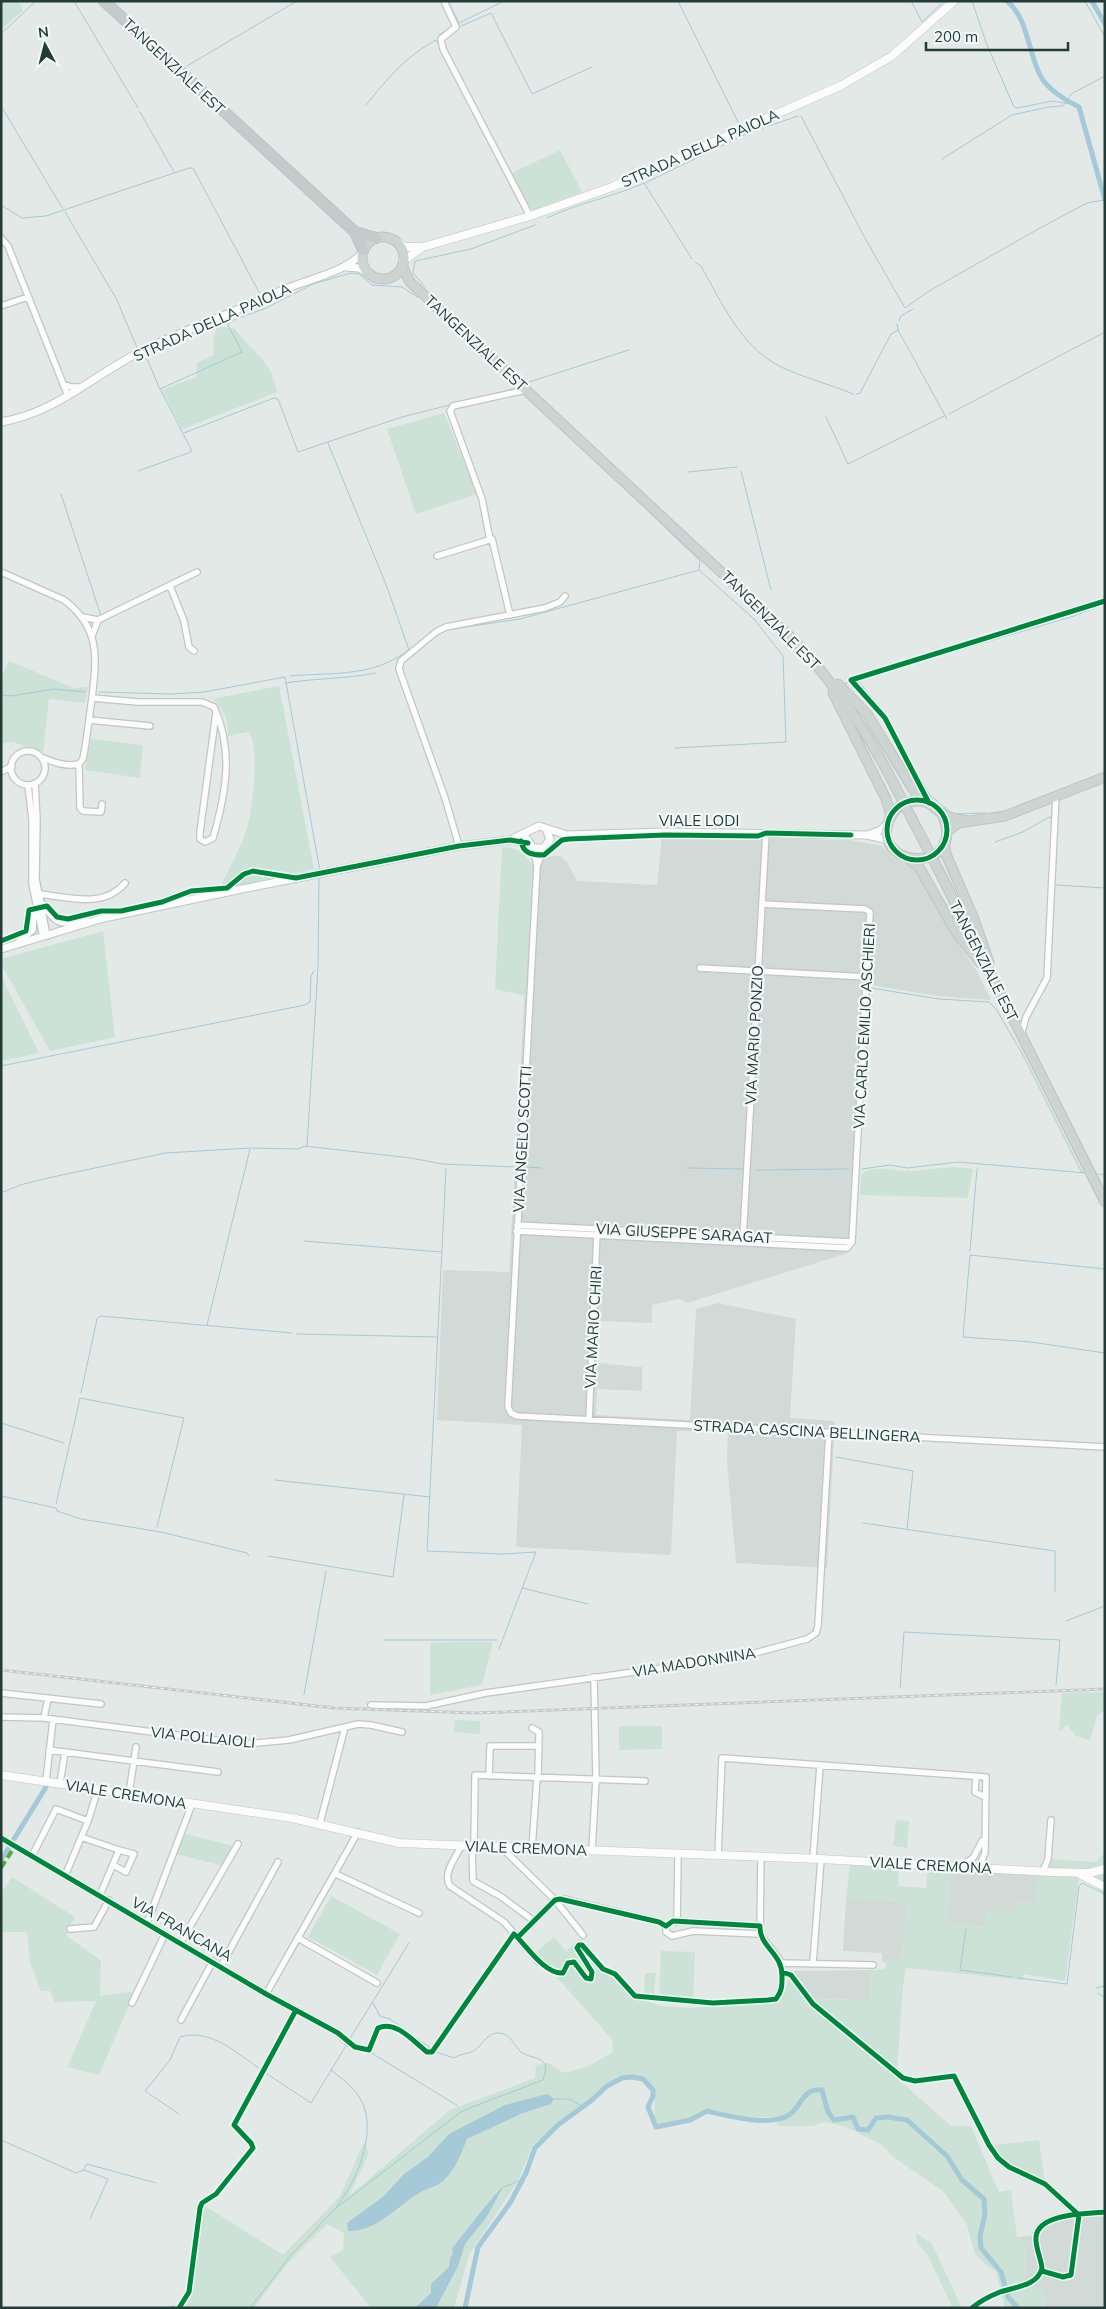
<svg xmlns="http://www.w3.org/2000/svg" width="1106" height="2309" viewBox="0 0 1106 2309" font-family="Mulish,sans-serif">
<rect width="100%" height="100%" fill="#e3e9e7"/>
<path fill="#d1dad7" d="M662,837L850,840L882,846L894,858L917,869L952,935L976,970L991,1000L937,996L870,985L855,1243L848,1253L687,1303L679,1299L652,1305V1323L598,1321L597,1363L642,1367V1391L597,1389L596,1415L690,1420L696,1309L718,1303L796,1319L790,1418L835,1421L827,1568L736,1563L727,1462L728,1432L677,1431L671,1555L516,1547L522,1425L437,1420L443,1270L509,1272L532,864L552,856H560L567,862L577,881L657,885Z
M951,1868L1038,1874L1036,1903L985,1927L947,1922Z
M846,1898L908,1903L902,1958L886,1963L882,1962V1953L843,1951Z
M870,1970V2000L813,1999L792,1971Z
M1105,2211V2308H1045L1044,2294L1025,2280L1026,2247L1017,2237L1035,2235L1044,2222Z"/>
<path fill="#cce2d6" d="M1,1H18L23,11L1,29Z
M560,150L582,192L534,210C526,206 518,183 512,173Z
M217,326L235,329C253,353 272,360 277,392L182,429L162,390L196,377L197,363L214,355L213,341Z
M444,413L477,494L416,514L387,429Z
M9,661L74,688L88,687L85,703L49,699L43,752L13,742L1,744V679Z
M279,686L314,869L236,886L222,884C231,864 245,841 249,820C253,803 260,743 248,732L228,736C228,719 225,711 213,699Z
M91,739L143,745L140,778L85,770Z
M504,847C518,849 525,852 532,864L525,996L495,989L502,848Z
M103,931L115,1037L50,1051L1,964V959Z
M1,978H2L39,1053L1,1061Z
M952,1167L973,1169L968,1198L860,1195L861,1175C873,1163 898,1172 912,1171C926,1170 939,1168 952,1167Z
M454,1642H493L482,1685L430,1695V1643Z
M1105,1692V1710L1097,1716L1090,1740L1076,1736L1067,1725L1059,1732L1062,1693Z
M455,1720L480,1721V1734L454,1732Z
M619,1726H662V1749L619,1750Z
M896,1820L909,1821L907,1848L893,1846Z
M185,1834L234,1846L224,1866L176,1854Z
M1105,1852V1897L1097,1887L1079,1879L1065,1981L1024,1974L1023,1980L906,1968L903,1986L897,2071L880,2063L951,2126H971L999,2192L1011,2190L1017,2237L1026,2247L1025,2280L1044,2294L1045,2308H1005L996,2271L988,2267L975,2254L967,2225L943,2191L893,2157L882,2145L844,2126L824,2122L813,2126H778L774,2117H742L708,2109L689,2118L659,2126L654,2118L655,2090L644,2076L628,2075L618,2077L561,2121L533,2145L518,2181L469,2255L454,2308H371L330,2257L343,2250L344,2233L327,2224L287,2264L254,2308H169L172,2305L185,2307L190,2299L195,2222L200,2203L283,2255L340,2196L364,2142L369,2153L349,2196L450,2110L535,2078L536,2065L548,2063L564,2073L589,2066L613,2052L612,2039L535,1953L554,1937L566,1951L580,1939L612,1977L641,1998L659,2006L693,2008L781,2000L792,1971L813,1999L869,2000L870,1970L885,1969L886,1963L902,1958L908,1903L846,1898L850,1863L899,1866L898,1886L926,1888L928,1867L951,1868L947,1922L985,1927L986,1911L1015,1914L1017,1901L1036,1903L1038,1874L1048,1875L1051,1859L1096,1862Z
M12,1877L75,1917L66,1935L101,1961L100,1996L135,1991L99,2075L67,2067L96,2001L55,2002L50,1991H41L30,1963L27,1932H1V1893Z
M331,1896L400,1934L377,1975L308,1937Z
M661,1951L695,1952L693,1998L659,1997Z
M645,1973H656L654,1994H644Z
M1039,2140L1045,2181L1004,2161L992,2145Z
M916,2233L932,2244L961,2306L953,2308L927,2254L917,2243Z"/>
<path fill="#a5c9d7" d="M547,2094L554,2099L551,2104L523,2113L467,2139C461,2154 456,2168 445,2179C439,2186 428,2188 421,2192C398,2205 377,2232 348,2231L347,2223L384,2196L404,2174L428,2157L449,2134L505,2105Z
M503,2187L486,2218L465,2244L458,2266L436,2308H415L431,2293V2284L449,2267L450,2258L453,2254L452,2249C459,2240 498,2189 503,2187Z"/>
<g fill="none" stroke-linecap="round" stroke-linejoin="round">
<path stroke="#a5c9d7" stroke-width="1" d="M74,1L138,108
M448,1L459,23L504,1
M678,1L740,126
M911,1L922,22L944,1
M972,1L987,45L1014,107L1018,108L1052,101L1071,104
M1085,1L1105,37
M461,26L491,13L532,94L592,67
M1,34L36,1
M439,35L451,27
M187,66L297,1
M366,105C389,77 404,58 436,40L440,46
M1,106L63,209
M140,112L174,172
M801,116L866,240L905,308L929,291L1040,228L1087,203L1104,200
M942,159L1012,115L1048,107L1063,106L1071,94L1105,76
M645,183L748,133L798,116
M1,205L22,218L46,216L189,168H193L261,296
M65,212L117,300L138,350
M547,218C578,203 613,197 644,183L692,259
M695,262L701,266C722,303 741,347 781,367C804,378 830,384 853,394
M425,287L413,273L415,261L471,249L535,225
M899,321L901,316L913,309
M897,324L898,330L947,419
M526,383L629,350
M160,389L242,352L228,325L231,321L266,308L313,284L351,273L359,274L372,285L402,287L417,297L419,296
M856,394L860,393L891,334L898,330
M949,414L1105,332
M826,417L848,464L944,416
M184,433L274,398L278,399L298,452L402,417L517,388
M138,471L191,452V449L159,387L148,361L142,356
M741,471L771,590
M688,472L737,467
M617,481L700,561L699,569
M61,494L101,616
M436,636L445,630L520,619L699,570L754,619L783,656L786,742L675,748
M412,656L421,648
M290,676C334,672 371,678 409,650L387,587L328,443
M854,681L1074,616L1105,604
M858,681L884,712L929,794L951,813
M286,683C316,678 346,679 376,673
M844,684L849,682
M99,692L171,694L204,692L285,677L320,871
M1,695L11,696L54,689L85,692
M954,814L986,813
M995,842L1023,832L1049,817L1052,819
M1056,885L1105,888
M871,988L939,999L989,1002L996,1009L1023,1055L1082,1173
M1,1066L305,1005L310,1002L311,976L314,971
M307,1146L318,968L319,878
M525,1167L541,1168
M687,1168L742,1169
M446,1169L427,1551L503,1554L536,1552L499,1649
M862,1169L890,1165L907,1168L958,1162L1086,1173
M757,1170L848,1169
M1098,1174L1105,1175
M1,1193L20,1185L48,1178L165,1153L250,1148L299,1149L304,1146L411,1158L442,1164L516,1167
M304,1241L441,1252
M970,1251L977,1169
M1105,1269L970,1255L963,1337L1031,1342L1105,1353
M207,1325L250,1149
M297,1334L437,1337
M81,1393L97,1319L100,1316L292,1333
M1,1423L64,1443
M836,1457L913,1471L907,1529
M275,1480L430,1497
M1,1496L56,1508L57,1511L81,1519L161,1532L247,1553L249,1556
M56,1504L80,1398L184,1418L157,1527
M863,1523L1055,1551V1591
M268,1556L393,1577L404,1495
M522,1588L588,1604
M1066,1621L1105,1606
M384,1640H497
M900,1688L904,1632L1060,1640L1056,1685
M304,1695L326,1571
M966,1929L960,1970L1012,1977
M1017,1978L1067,1984L1079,1886L1082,1883L1105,1894
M1096,1988L1105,1986
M1098,1993L1105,1998
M373,2003L380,2016L390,2019L432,2049
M366,2049L349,2040L409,1943
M370,2052L458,2106
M331,2070C342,2079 354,2087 361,2100C378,2131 357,2181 337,2206
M264,2072L311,2103L347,2044
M554,2099H570L583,2107
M179,2114L145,2091L170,2060L180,2037C211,2028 236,2053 259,2068
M1,2140L76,2173L84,2170L108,2179L90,2219
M84,2169L87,2164L156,2183
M504,2187L522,2180
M250,2308L291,2255L335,2209L462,2111L543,2080C553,2052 530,2062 519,2050C512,2042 509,2032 496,2033C486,2035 482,2045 475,2050C468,2055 460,2053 454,2058L436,2052"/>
<path stroke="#a5c9d7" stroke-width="5" d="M1007,1C1028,18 1028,52 1040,75C1046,88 1066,101 1079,107L1105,200
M1092,1L1105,24
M14,1839L46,1787
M1,1860L8,1849
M465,2308L478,2247L510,2203L526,2173L535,2148L558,2125L592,2100L607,2086L622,2078L632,2077L643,2079L653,2090V2096L648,2107L656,2127L690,2120L707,2111C728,2116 770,2127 789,2115C802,2106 802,2088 822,2090L828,2112L834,2120L853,2117L858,2129L868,2130L876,2118L888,2117L907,2120L947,2156L962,2180L984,2199L985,2214L980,2236L981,2248L1001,2272L1008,2297L1018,2308"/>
<g stroke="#c0c6c4" stroke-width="8">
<path id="minor" d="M444,1L456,27L441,39L443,49L530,216
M1,238L8,246L68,396
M1,306L28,297
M63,384L71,387H82
M490,540L482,499L450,411L453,406L526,390
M437,556L492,539L510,615
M1,572L64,600C100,627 97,657 92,698C89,718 87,739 83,759L79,764C65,767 53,762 41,757
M170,586L184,621L189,647L194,651
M82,617L98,620L197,572
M92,636L98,620
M92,698L138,702H202L214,707C234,751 226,793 213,838L205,842L200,839V832L216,713
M89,720L150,726
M11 768a17 17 0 1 1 34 0a17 17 0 1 1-34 0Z
M79,764L80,808L83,811L101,812L102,804
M1,772L12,766
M35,783L37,819L36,879L47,936
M28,785L32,819V884L43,937
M459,846L445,798L399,669L401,661L436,632L446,627L545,608L560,602L565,596
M533,848L537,866L508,1407L511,1413L517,1416L1105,1447
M537,866L544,848
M39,894C68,897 104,909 125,883
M43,904C57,928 63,924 87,920
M19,941L33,930L34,912
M700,968L867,977
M1021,1035L1026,1017L1047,978L1056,796
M517,1225L852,1242
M516,1231L847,1248L852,1242L870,912L865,909L762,904
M743,1237L766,833
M589,1420L597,1232
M1,1693L101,1704
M371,1705L426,1706L486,1693L740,1657L807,1639L816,1633L818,1626L829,1432
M1,1717L44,1718L246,1744L289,1740L358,1724L371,1725L402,1732
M44,1718L48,1698
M532,1728L539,1732L538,1778
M49,1750L218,1772
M489,1776L490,1746H539
M976,1777L975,1792L985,1797
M46,1781L53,1720
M60,1783L65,1752
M129,1794L136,1747
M320,1823L345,1727
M81,1837L119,1850L100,1895
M1,1838L266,1994L338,2033L349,2043
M461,1846C456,1858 442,1873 450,1886L504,1922L539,1962
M472,1846L473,1881L500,1896L534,1921
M474,1846L475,1775L645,1781
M502,1848L555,1900L583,1935
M532,1848L537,1778
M592,1850L596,1779L594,1677
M718,1855L722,1758L986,1777L985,1853L979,1867
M32,1856L56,1809L88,1821
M761,1856L760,1934L782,1963
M813,1858L820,1766
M113,1865L126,1872L134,1854L119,1850
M959,1867L973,1858L982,1841
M1043,1871L1048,1859L1051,1820
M336,1874L419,1913
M65,1876L88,1821L98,1789
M555,1900L564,1899L659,1922L666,1926
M677,1922L678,1854
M147,1923L192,1804
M666,1926V1932L672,1936L693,1931L760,1934
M666,1926L673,1921L760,1926
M70,1929L94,1927L109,1900
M518,1937L555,1900
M298,1938L377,1983
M181,1942L238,1844
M782,1963L873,1965
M782,1963V1972
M813,1963L821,1859
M221,1966L278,1862
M266,1994L358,1832
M132,2003L165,1934
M181,2020L213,1961
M998,2158L1009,2167L1045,2184L1079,2215
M1042,2271C1043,2259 1034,2248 1036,2236C1038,2213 1086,2214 1105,2212"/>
</g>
<g stroke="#c0c6c4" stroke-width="9">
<path id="tertiary" d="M346,267L359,268L368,273
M1,422C59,412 95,373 146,349C189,328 235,312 278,292C304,280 346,273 363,252
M867,835L881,830L889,821
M527,839L533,848H544L550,839L546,829
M510,840L539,826L567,835L663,832L866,835L885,839L889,843
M1,949L104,918L237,890L459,846L510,840L528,843"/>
</g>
<g stroke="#bfc7c5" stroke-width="9">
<path id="secondary" d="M397,242L405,247H421
M403,261L423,247L530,216L612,187L842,85L892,56L954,1
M1,1775L292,1818L399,1843L821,1859L1051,1872L1089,1873L1105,1869
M1081,1875L1105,1887"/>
</g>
<g stroke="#bcc5c3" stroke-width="11">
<path id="primary" d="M362 258a21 21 0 1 1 42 0a21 21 0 1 1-42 0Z
M402,266L410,282L795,641C838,687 870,736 898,792
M838,684L867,714L913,789L922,801
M833,693L886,799L891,817
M942,814C970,879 861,867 892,815C897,806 907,801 917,801C930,800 934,809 943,814C951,819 960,820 969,821
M911,817L924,842
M947,832L958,823L1005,816L1105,777
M944,843L946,854L974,919L989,962
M909,859L919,867L956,932L980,963
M934,861L1105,1202"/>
</g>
<g stroke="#bcc5c3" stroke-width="12">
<path id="trunk" d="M104,1L355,232L376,238
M355,232L363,250"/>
</g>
<use href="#minor" stroke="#fbfcfb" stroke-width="5.5"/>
<use href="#tertiary" stroke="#fbfcfb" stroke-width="7"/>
<use href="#secondary" stroke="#fbfcfb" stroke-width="8"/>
<use href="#primary" stroke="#cdd5d3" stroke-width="9"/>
<use href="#trunk" stroke="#c3ccca" stroke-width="10"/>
<g stroke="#c7caca" stroke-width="3">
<path id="rail" d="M1,1670L334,1708L474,1713L1105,1689"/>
</g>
<use href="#rail" stroke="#f1f8f6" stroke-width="1" stroke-dasharray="4" stroke-linecap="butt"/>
<g stroke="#bcc5c3" stroke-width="11" stroke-linecap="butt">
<path id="primary-bridge" d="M898,792L911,817
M924,842L934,861"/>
</g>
<use href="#primary-bridge" stroke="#cdd5d3" stroke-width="9"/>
<path stroke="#53ac46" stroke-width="4" stroke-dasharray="8 4" stroke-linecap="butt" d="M1,1868L15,1846"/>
<g stroke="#f1f8f6" stroke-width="8">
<path id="cycleway" d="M887 830a30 30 0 1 1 60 0a30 30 0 1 1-60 0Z
M929,803L885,718L851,680L1105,601
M521,841C523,854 533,855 544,855L562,840L569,839L665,835L758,836L766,833L851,835
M1,941L26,931L29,910L47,906L57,917L68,919L101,911H121L162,902L191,891L227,888L244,874L253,871L296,878L459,846L510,840L528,843
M1,1838L266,1994L338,2033L355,2047L369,2050L378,2028C396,2020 413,2041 427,2052H432L514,1934C526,1945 545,1975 563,1973L568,1963L574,1962L586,1978L591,1979L592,1972L577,1948L579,1945H582L603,1969L615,1974L635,1996L713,2003L768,2000L776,1999C782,1991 782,1986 782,1977C783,1953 759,1947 760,1926L673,1921L666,1926
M518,1937L555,1900L560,1899L659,1922L666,1926
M782,1972L791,1975L813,2004L903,2078L915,2081L954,2076L989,2145L998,2158L1009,2167L1045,2184L1079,2215
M1042,2271L1063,2277L1071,2275L1079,2215
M179,2308L189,2292L200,2208L202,2203L216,2194L253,2148L251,2143L234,2125L296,2010
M972,2308C980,2301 990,2296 1000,2292C1014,2287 1038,2286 1042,2268C1041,2258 1035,2247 1036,2237C1038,2213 1086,2214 1105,2212"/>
</g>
<use href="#cycleway" stroke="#00873e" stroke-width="5"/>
</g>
<g text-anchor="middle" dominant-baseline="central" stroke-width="4.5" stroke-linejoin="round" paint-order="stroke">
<g font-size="15" fill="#223c38" stroke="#f1f8f6">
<text transform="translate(174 66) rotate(43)">TANGENZIALE EST</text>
<text transform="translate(700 148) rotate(-24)">STRADA DELLA PAIOLA</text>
<text transform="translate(212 322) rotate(-24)">STRADA DELLA PAIOLA</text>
<text transform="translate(476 343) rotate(43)">TANGENZIALE EST</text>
<text transform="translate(771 620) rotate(45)">TANGENZIALE EST</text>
<text x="699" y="820">VIALE LODI</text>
<text transform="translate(984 961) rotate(63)">TANGENZIALE EST</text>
<text transform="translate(864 1026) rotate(-87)">VIA CARLO EMILIO ASCHIERI</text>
<text transform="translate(754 1035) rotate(-87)">VIA MARIO PONZIO</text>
<text transform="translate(522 1139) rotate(-87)">VIA ANGELO SCOTTI</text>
<text transform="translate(684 1233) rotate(3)">VIA GIUSEPPE SARAGAT</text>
<text transform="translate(593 1327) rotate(-87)">VIA MARIO CHIRI</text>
<text transform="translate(807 1431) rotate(3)">STRADA CASCINA BELLINGERA</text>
<text transform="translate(694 1662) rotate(-9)">VIA MADONNINA</text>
<text transform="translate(203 1737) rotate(6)">VIA POLLAIOLI</text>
<text transform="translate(126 1794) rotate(9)">VIALE CREMONA</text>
<text transform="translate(526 1848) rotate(2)">VIALE CREMONA</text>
<text transform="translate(931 1865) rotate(3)">VIALE CREMONA</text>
<text transform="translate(182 1929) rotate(30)">VIA FRANCANA</text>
</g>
</g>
<rect width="1106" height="2309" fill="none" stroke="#223c38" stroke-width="5"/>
<g transform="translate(45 45) rotate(353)" stroke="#f1f8f6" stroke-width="4" paint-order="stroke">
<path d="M0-4L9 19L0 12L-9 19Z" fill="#223c38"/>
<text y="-8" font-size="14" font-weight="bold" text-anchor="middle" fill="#223c38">N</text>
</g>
<path d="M926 42v8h142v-8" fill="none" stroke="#223c38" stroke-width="2.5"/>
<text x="934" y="42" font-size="15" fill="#223c38" stroke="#f1f8f6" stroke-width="4" paint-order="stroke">200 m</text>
</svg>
